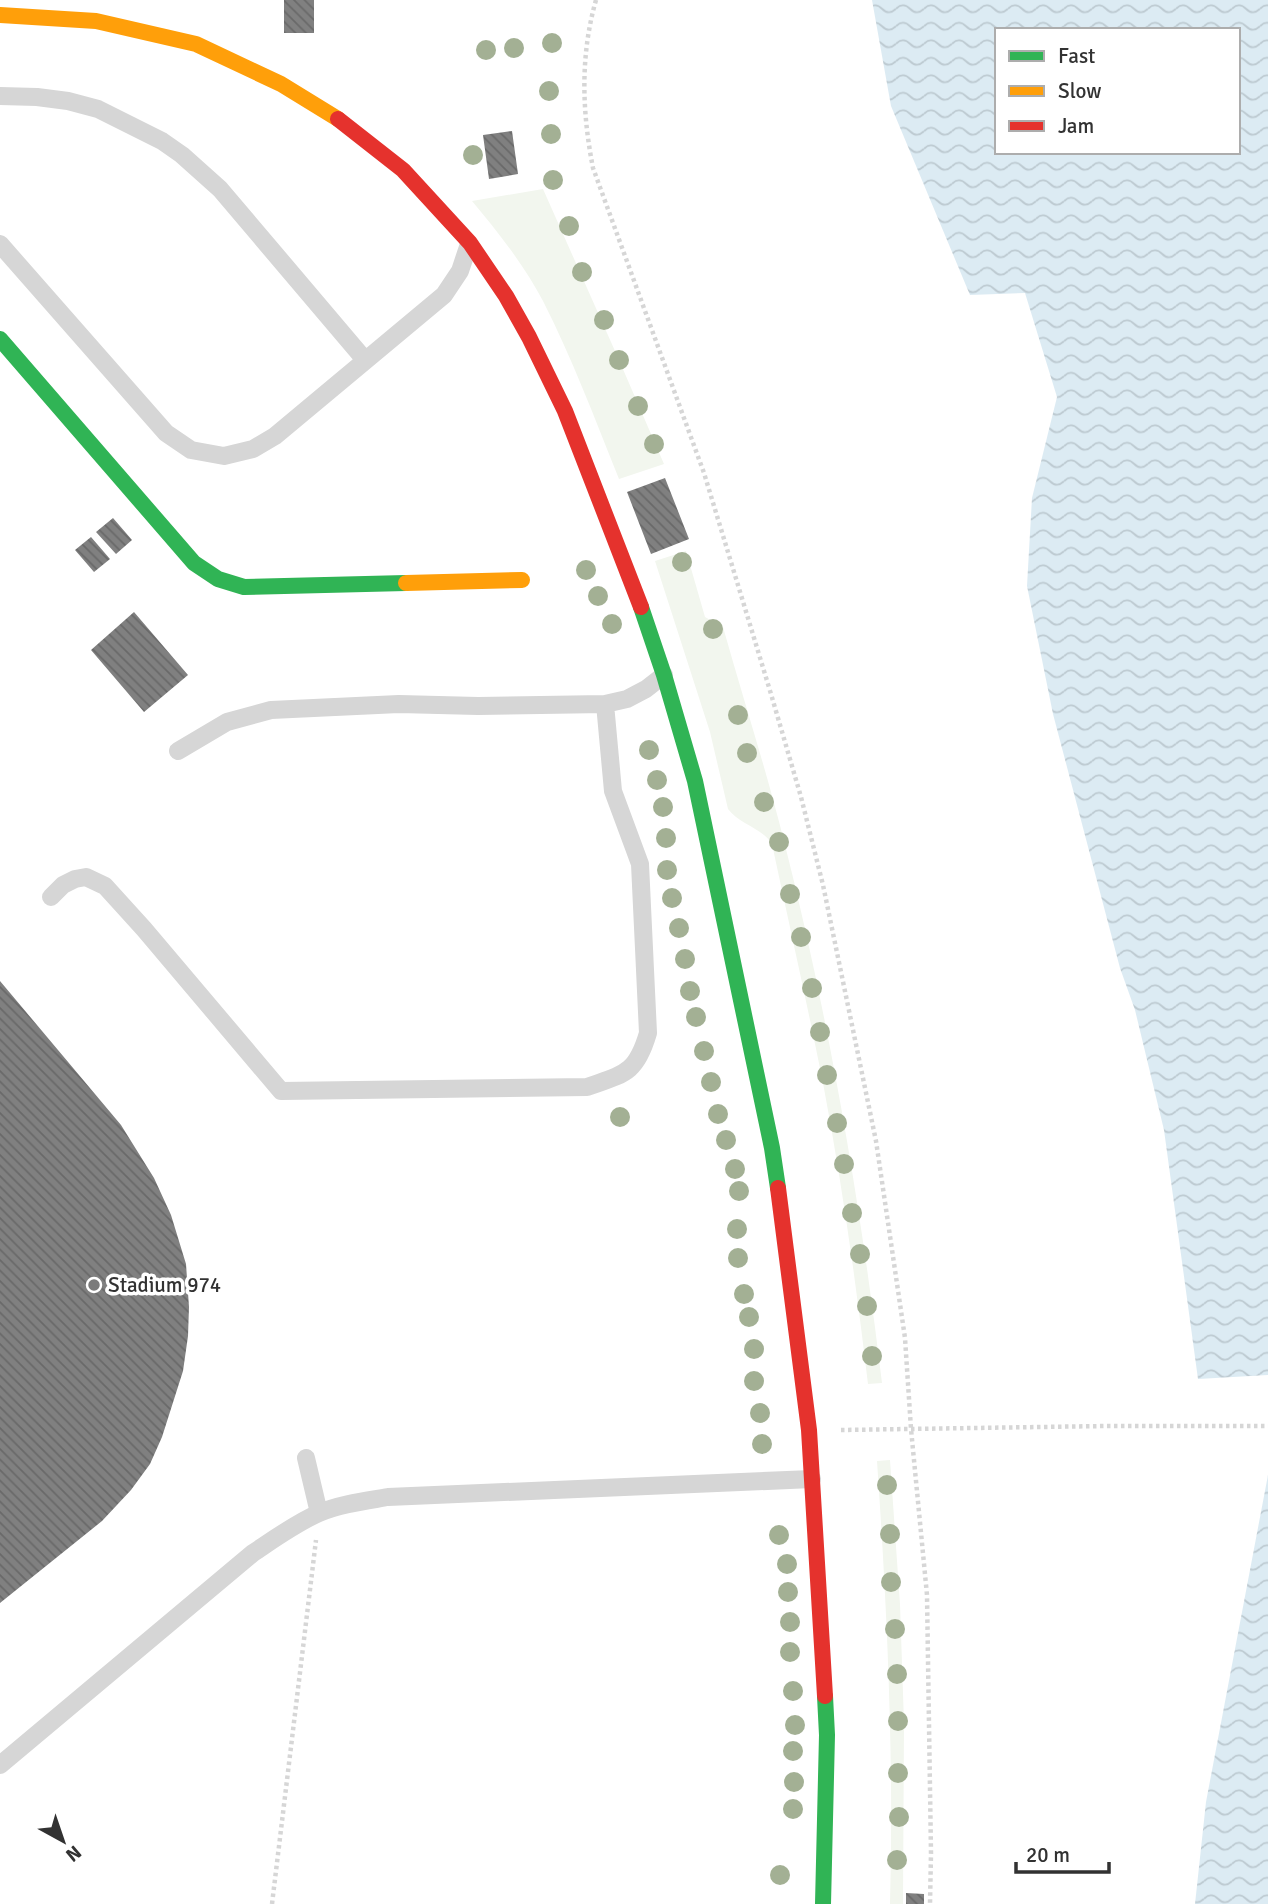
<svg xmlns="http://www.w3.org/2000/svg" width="1268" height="1904" viewBox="0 0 1268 1904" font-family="Signika,sans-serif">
<defs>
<pattern id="water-waves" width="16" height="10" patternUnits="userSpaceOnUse" patternTransform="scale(1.75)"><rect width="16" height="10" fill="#dcebf3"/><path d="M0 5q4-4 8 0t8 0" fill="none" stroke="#bdcad1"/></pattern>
<pattern id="building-back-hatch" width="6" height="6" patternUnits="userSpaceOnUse" patternTransform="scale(1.75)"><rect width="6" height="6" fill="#808080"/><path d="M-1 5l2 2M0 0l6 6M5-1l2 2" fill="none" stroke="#696969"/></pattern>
</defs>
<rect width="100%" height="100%" fill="#fff"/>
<path fill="#f2f6ee" d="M543,189L619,360L664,464L619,479C595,419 572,358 543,301C524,265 498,232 472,201Z
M686,551L705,617L723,627C743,698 766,769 784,841C829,1019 860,1200 882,1383L868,1384C856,1283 842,1183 823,1083C807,1003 789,924 772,844C762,828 739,824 728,809L710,732L655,561Z
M890,1460L900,1604L904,1723L903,1904H890C894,1756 887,1608 877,1461Z"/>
<path fill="url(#water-waves)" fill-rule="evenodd" d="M872,0H1268V1375L1198,1379L1164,1130L1135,1010L1120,968L1053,714L1027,586L1032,498L1057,397L1025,293L970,295L891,106ZM997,30H1238V152H997Z
M1268,1475V1904H1195L1206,1802Z"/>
<path fill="url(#building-back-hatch)" d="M284,0H314V33H284Z
M512,131L518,174L489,179L483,135Z
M665,478L689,539L651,554L627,492Z
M113,518L132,540L116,554L96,532Z
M91,537L110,559L94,572L75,550Z
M134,612L188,675L144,712L91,650Z
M0,981L121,1125L154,1178L171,1215L186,1264L189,1307L188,1336L183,1371L162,1437L150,1464L131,1490L102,1521L0,1603Z
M906,1893L924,1894V1904H906Z"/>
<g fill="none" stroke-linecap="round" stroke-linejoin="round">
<path stroke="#d6d6d6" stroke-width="4.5" stroke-dasharray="3.5 3.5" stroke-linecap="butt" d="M596,0C580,56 582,112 593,168L704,473L771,694L801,797L823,885L876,1141L905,1338L911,1429L927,1595L931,1853L930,1904
M841,1430L1106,1426H1268
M272,1904L316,1540"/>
<path stroke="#d6d6d6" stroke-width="18" d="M0,96L37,97L68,101L98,109L162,141L182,155L220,189L365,360
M0,244L166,433L191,450L224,456L253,449L275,436L444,295L460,271L469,244
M178,751L227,722L271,710L399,704L478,706L605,704L627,699L646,689L664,675
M51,897L63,885L75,879L86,877L105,886L144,929L281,1091L587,1087C624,1074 636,1074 648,1033L640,864L613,791L605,704
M306,1458L319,1513
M0,1765L253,1553C274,1539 296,1523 319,1513C341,1504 365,1501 388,1497L812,1479"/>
<path stroke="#30b455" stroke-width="16" d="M0,339L194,563L218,579L244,587L406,583
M641,607L664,675L695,781L772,1148L778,1188
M823,1904L827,1735L825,1696"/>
<path stroke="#ff9f0a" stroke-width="16" d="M0,15L96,21L196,44L281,84L338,119
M406,583L522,580"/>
<path stroke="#e5322d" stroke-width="16" d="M338,119L403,170L470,243L506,296L529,337L565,411L641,607
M778,1188L809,1430L825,1696"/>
</g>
<g fill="#a3b094">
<circle cx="552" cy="43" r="10"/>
<circle cx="514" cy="48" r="10"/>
<circle cx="486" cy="50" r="10"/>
<circle cx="549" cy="91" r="10"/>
<circle cx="551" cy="134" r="10"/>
<circle cx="473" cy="155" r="10"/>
<circle cx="553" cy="180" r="10"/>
<circle cx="569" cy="226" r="10"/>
<circle cx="582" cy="272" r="10"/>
<circle cx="604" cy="320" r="10"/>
<circle cx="619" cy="360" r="10"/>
<circle cx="638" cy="406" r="10"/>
<circle cx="654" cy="444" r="10"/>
<circle cx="682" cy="562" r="10"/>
<circle cx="586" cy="570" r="10"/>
<circle cx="598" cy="596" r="10"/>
<circle cx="612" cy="624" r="10"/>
<circle cx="713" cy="629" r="10"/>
<circle cx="738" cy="715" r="10"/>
<circle cx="649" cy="750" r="10"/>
<circle cx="747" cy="753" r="10"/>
<circle cx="657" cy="780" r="10"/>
<circle cx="764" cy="802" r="10"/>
<circle cx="663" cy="807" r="10"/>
<circle cx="666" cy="838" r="10"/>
<circle cx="779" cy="842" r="10"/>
<circle cx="667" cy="870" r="10"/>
<circle cx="790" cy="894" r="10"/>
<circle cx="672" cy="898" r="10"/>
<circle cx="679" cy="928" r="10"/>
<circle cx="801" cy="937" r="10"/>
<circle cx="685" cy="959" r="10"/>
<circle cx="812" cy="988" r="10"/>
<circle cx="690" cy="991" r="10"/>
<circle cx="696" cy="1017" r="10"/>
<circle cx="820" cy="1032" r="10"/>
<circle cx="704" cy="1051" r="10"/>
<circle cx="827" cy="1075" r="10"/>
<circle cx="711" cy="1082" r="10"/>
<circle cx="718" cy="1114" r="10"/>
<circle cx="620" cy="1117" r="10"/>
<circle cx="837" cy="1123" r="10"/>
<circle cx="726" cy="1140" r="10"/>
<circle cx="844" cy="1164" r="10"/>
<circle cx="735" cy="1169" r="10"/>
<circle cx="739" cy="1191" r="10"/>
<circle cx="852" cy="1213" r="10"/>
<circle cx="737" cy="1229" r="10"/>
<circle cx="860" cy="1254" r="10"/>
<circle cx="738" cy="1258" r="10"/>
<circle cx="744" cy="1294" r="10"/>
<circle cx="867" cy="1306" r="10"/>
<circle cx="749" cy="1317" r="10"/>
<circle cx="754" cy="1349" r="10"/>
<circle cx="872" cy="1356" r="10"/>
<circle cx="754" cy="1381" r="10"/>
<circle cx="760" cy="1413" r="10"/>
<circle cx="762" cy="1444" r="10"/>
<circle cx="887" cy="1485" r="10"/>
<circle cx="890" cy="1534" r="10"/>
<circle cx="779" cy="1535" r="10"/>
<circle cx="787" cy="1564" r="10"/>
<circle cx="891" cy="1582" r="10"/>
<circle cx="788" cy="1592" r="10"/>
<circle cx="790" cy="1622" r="10"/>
<circle cx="895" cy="1629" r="10"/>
<circle cx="790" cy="1652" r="10"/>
<circle cx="897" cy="1674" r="10"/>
<circle cx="793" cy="1691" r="10"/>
<circle cx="898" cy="1721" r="10"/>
<circle cx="795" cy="1725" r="10"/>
<circle cx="793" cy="1751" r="10"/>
<circle cx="898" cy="1773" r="10"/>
<circle cx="794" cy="1782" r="10"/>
<circle cx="793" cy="1809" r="10"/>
<circle cx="899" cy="1817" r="10"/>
<circle cx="897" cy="1860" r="10"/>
<circle cx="780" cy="1875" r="10"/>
</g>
<circle fill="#7a7a7a" stroke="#fff" stroke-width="2.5" cx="94" cy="1285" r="7"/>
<g text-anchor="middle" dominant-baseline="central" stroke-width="7" stroke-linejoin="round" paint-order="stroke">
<g font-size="21" fill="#323232" stroke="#fff" text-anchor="start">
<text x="108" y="1285">Stadium 974</text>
</g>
</g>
<rect x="995" y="28" width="245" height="126" fill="#ffffff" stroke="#adadad" stroke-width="2"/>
<rect x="1009" y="51" width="35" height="10" fill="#30b455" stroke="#adadad" stroke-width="2"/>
<text x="1058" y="63" font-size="21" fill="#323232">Fast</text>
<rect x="1009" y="86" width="35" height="10" fill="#ff9f0a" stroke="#adadad" stroke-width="2"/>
<text x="1058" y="98" font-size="21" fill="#323232">Slow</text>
<rect x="1009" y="121" width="35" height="10" fill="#e5322d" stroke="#adadad" stroke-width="2"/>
<text x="1058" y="133" font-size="21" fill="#323232">Jam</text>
<g transform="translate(63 1841) rotate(140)" stroke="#ffffff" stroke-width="5" paint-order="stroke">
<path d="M0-5L12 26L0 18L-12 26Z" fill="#323232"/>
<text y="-10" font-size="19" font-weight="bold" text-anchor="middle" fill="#323232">N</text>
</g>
<path d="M1016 1862v10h93v-10" fill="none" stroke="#323232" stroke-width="3.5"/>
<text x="1026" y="1862" font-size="21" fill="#323232" stroke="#ffffff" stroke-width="5" paint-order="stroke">20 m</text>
</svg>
